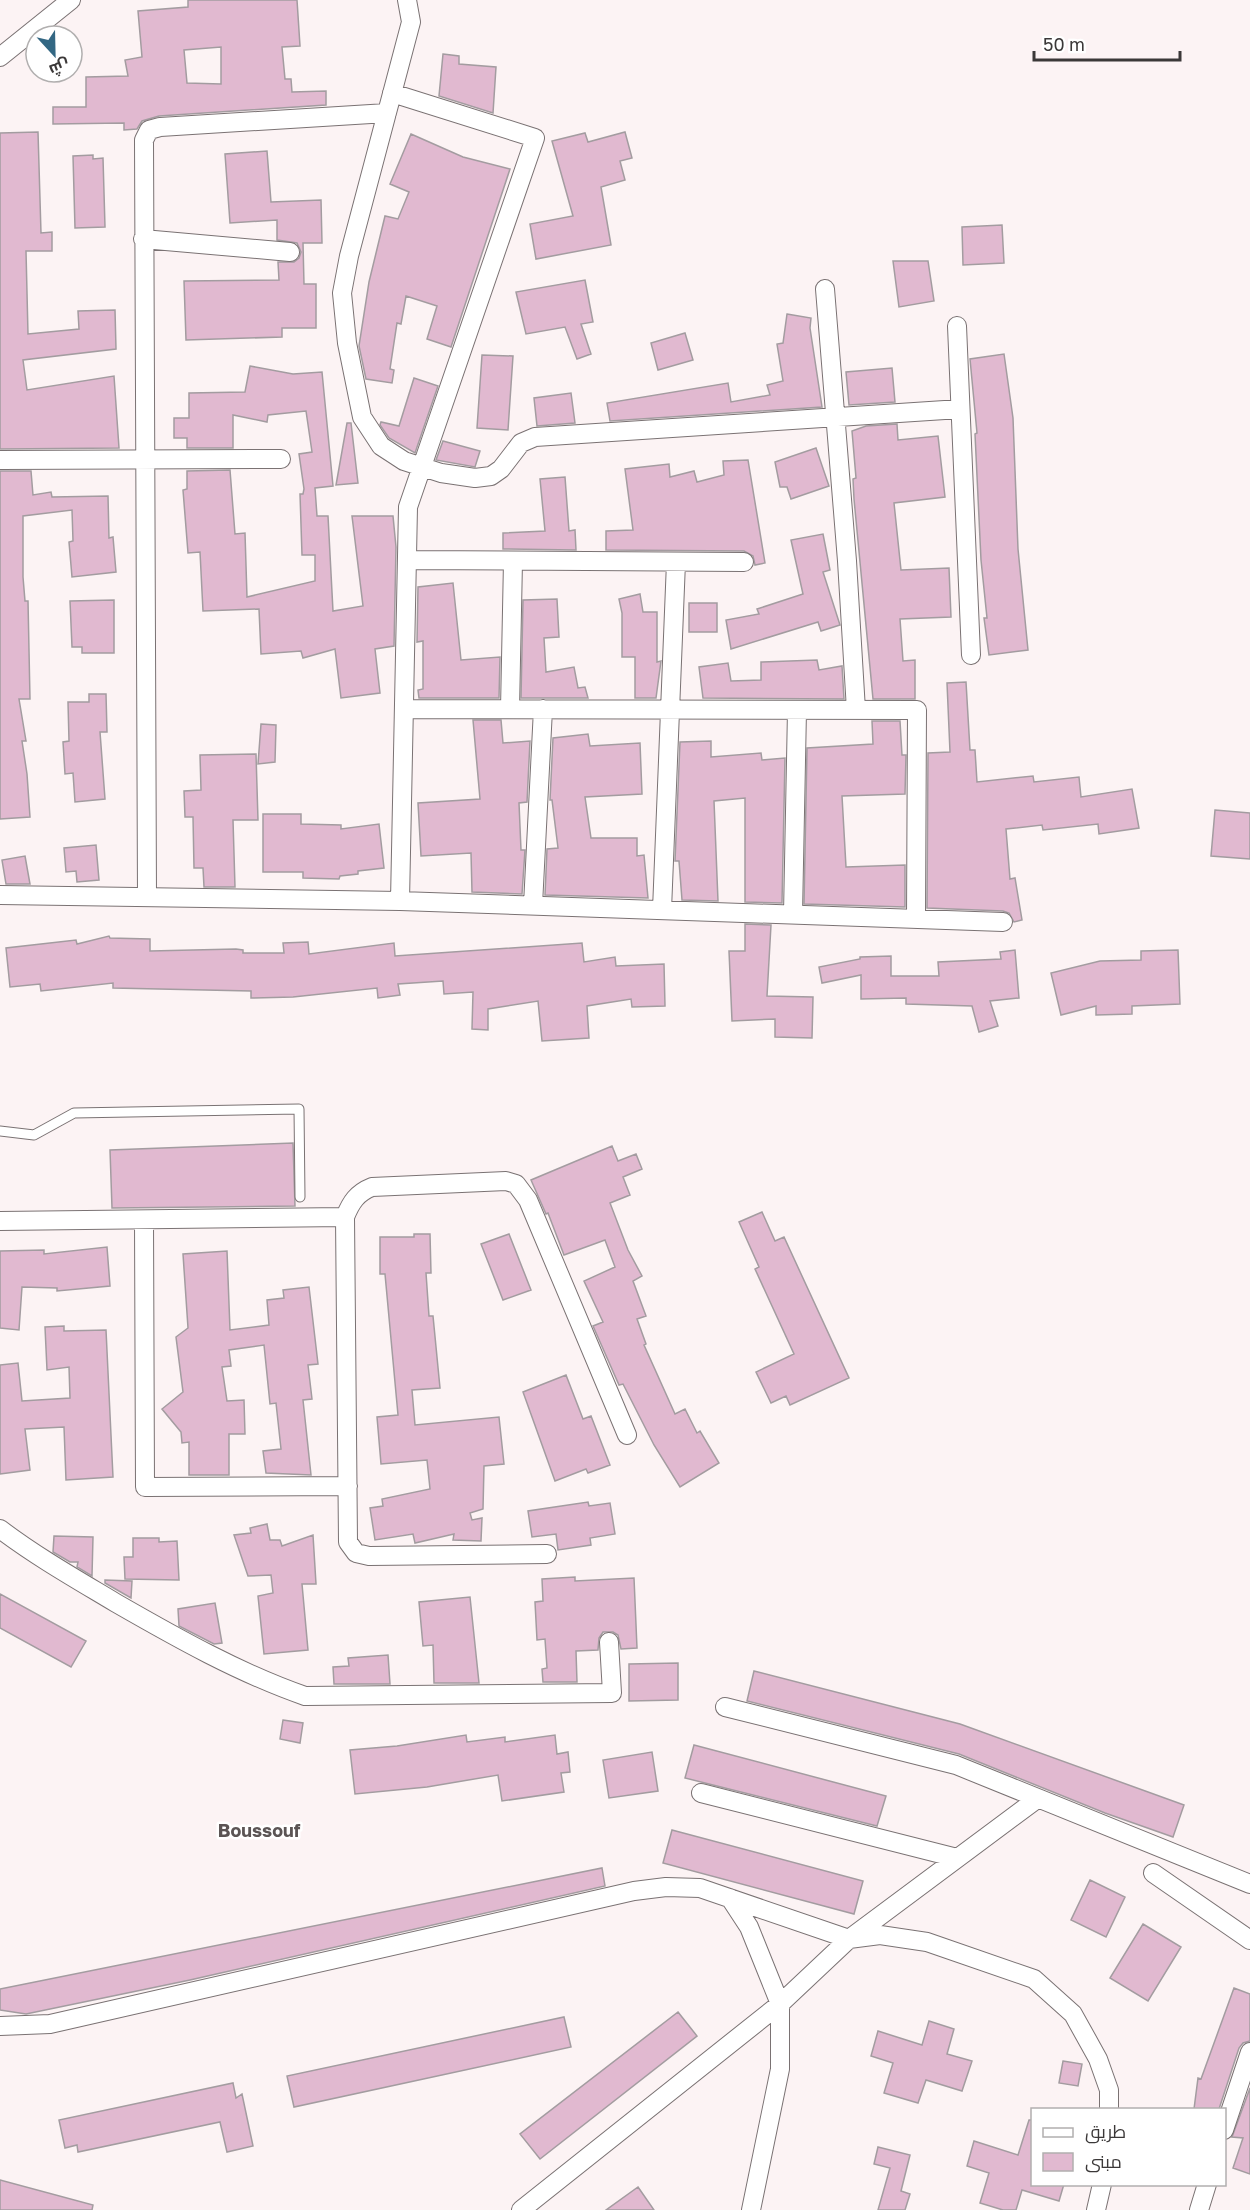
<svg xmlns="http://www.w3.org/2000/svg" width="1250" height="2210" viewBox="0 0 1250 2210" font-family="'Golos Text',Cairo,sans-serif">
<rect width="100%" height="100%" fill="#fcf3f4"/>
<path fill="#e1b9d0" stroke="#a39ca0" stroke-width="1.5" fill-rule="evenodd" d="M188,0H297L300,46L282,47L285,79H291L292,92L326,91V105L159,116L142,121L137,129L124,130V123L53,124V107H86V77L128,76L125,60L142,57L138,11L188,7ZM221,47V84L187,83L184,50Z
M443,54L459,56V64L496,67L493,113L439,96Z
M38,132L41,233L52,232V251H26L28,334L79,329L78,311L115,310L116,349L23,360L27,390L114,376L119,448L0,449V133Z
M625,132L632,158L620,161L625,180L601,187L611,245L536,259L530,224L573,216L552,141L585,133L588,142Z
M411,134L463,157L510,169L451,347L427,339L437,306L406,296L401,324L397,323L390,369L394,370L392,383L366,379L359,346L369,282L385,216L398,219L409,192L390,184Z
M267,151L271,202L321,200L322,243H303L304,284H316V328H282V337L186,340L184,281L279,280L278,262H294L299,258L301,252L297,243L277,240V220L230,223L225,154Z
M93,155V159L103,158L105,227L75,228L73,156Z
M1002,225L1004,263L963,265L962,227Z
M893,261H928L934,301L899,307Z
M585,280L593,322L581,324L591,354L577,359L565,327L526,334L516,292Z
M787,314L811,318L810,328L822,407L610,421L607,403L728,383L731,402L770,395L767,385L783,381L777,344L783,343Z
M685,333L693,360L658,370L651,343Z
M1004,354L1013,418L1018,549L1028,650L989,655L984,618H987L981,560L975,434L977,433L970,359Z
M482,355L513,356L508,430L477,428Z
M250,366L293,374L322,372L333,486L315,488L317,516H328L333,611L363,606L352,516H393L396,547L394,646L375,649L380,693L341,698L335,649L303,658L301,651L261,654L259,609L203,611L200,552L188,553L183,490L187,489V471L230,470L235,534L245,533L247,597L315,581V555H302L300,494H303L304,489L299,454L312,452L306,411L268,415L267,422L233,415V448H187V438H174V418H189V393L245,392Z
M892,368L895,402L849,405L846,372Z
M414,378L438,386L415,453L389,438L380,425L381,422L399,426Z
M571,393L575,423L537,426L534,398Z
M347,423H351L358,483L336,485Z
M897,424L898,440L938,436L945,497L894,503L901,570L949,568L951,617L900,619L903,661L915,660V699H873L854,499L853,479L856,478L852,431L866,426Z
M443,441L480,451L475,467L436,460Z
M816,448L829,486L791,499L787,487H780L775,462Z
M748,460L765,563L755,565L753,556L744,551L606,550V531L633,530L625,469L669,464L670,477L694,471L697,482L724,475L723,461Z
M0,471H31L33,495L51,492L52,497L108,496L109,538L113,537L116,572L72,577L69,542L73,541L72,510L23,516V577L25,601H28L30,699H19L26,741H22L27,774L30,817L0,819Z
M565,477L569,531L575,530L576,550L503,549V533L545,531L540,479Z
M823,534L830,570L823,572L840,625L821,631L818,622L731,649L726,620L759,614L757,609L803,594L791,540Z
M453,583L461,660L500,657L499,698H419L418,690L423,689V641L417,642L418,587Z
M640,594L643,612H657V662L661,661L656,698H635V657H622V613L619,599Z
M557,599L559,637L544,638L546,672L574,667L578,688L585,687L588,698H521L523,600Z
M114,600V653H82V647H72L70,601Z
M689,603H717V632H689Z
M817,660L819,670L842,666L844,699L703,698L699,667L728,663L731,681L761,680V662Z
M966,682L970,750H975L977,782L1033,776L1034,782L1079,777L1081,797L1132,789L1139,828L1099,834L1098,824L1043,830L1042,825L1006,829L1010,879L1015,878L1022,920L1014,922L1009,913L1003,911L927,908L928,753L950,752L947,683Z
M89,694H106L107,732H100L105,799L75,802L73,773L65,774L63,742L69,741L68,702H89Z
M473,720H501L503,743L530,741L527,802L519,803L521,850H525L522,894L472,892L471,853L421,856L418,803L480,799Z
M872,721H900L902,755H906L905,794L842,796L846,867L905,865V907L804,904L807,748L873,744Z
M261,724L276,725L275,762L258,764Z
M588,734L590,746L640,743L642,794L585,797L591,838H637V856L644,855L648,898L545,895L547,849L558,848L552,800H550L553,738Z
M711,741V757L761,753L762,760L785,758L782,903L745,902V798L714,801L718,901L682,900L679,861H675L680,742Z
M256,754L258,820H233L235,887H204L203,868H194L193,817H185L184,791L201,790L200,755Z
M1215,810L1250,813V859L1211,856Z
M263,814H301V824L341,825V829L379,824L384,868L358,871V874L340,876L339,879L303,878V872H263Z
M96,845L99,880L77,882L76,871L66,872L64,848Z
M25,856L30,884H6L2,860Z
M745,924L771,925L767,996L813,997L812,1038L775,1037V1019L732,1021L729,951H745Z
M109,936L110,938L150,939V951L236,949L243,950V953H284L283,943L308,942L309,954L394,943L395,956L582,943L584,962L615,957L616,966L664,964L665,1006L632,1007L631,999L587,1006L589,1038L542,1041L538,1001L488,1009V1030L472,1029L473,992L444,994L443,981L398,984L400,995L378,998L377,988L293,997L251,998V991L113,988V983L41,991L40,984L10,987L6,948L76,940L77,944Z
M1015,950L1019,998L990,1001L998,1026L979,1032L972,1006L906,1004V998L861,999V975L822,983L819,967L860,959V957L891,956V976H939L938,962L1001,959L1000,952Z
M1178,950L1180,1004L1132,1006V1014L1096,1015V1006L1061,1015L1051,973L1100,961L1141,960V951Z
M293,1143L295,1206L112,1208L110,1150Z
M612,1146L618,1161L636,1154L642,1169L623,1177L630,1195L610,1203L628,1250L642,1276L633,1281L646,1316L637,1319L646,1344L644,1345L675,1414L685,1409L697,1433L700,1431L719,1463L680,1487L654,1445L623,1384L619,1385L593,1326L603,1322L584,1281L615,1267L605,1240L564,1255L548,1213L546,1214L531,1180Z
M762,1212L775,1241L784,1237L849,1378L790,1405L786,1396L771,1403L756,1372L794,1354L755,1269L759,1267L739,1222Z
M414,1234H430L431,1273H426L429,1316H433L440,1388L412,1390L415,1425L499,1417L504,1464L484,1466L483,1509L470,1513L472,1520L482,1518L481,1541L453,1540L454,1534L415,1543L413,1534L375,1540L370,1508L383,1506L382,1499L430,1489L427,1460L381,1464L377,1417L398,1415L385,1274H380V1237H414Z
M509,1234L531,1290L503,1300L481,1244Z
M107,1247L110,1286L57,1291V1288L22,1287L19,1330L0,1328V1251L44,1250V1254Z
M227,1251L230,1330L269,1325L267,1300L284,1298L283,1290L309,1287L318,1364L308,1365L312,1399L303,1400L311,1475L266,1473L263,1451L281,1449L276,1403L270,1404L264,1345L229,1350L231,1366L222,1367L227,1401L244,1400L245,1434H229V1475H189V1442L182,1443L181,1432L162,1409L183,1392L176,1337L188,1328L183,1254Z
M64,1326V1331L106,1330L113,1477L66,1480L64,1427L25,1429L30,1470L0,1474V1365L18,1363L22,1401L70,1398L69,1367L47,1370L45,1327Z
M566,1375L583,1419L591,1416L610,1465L588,1473L586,1469L555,1481L523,1392Z
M588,1502L589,1506L610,1503L615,1534L590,1538L591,1545L558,1550L556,1534L532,1537L528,1511Z
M267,1524L270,1540H280L282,1546L313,1535L316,1584H302L308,1650L264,1654L258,1596L273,1593L271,1575L248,1576L234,1535L251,1533L250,1528Z
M54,1536L93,1537L92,1576L77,1567L78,1562H70L53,1552Z
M133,1538H159V1542L177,1541L179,1580L125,1579L124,1557H133Z
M575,1577V1581L634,1578L637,1648L621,1649L618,1635L613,1632H603L599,1638L598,1650L576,1651L577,1682H543L542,1669L547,1668L545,1639L537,1640L535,1602L543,1601L542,1579Z
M105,1580L132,1581L131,1598L105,1583Z
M0,1594L86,1641L71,1667L0,1628Z
M470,1597L479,1683H434L433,1645L423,1646L419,1602Z
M215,1603L222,1643L214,1644L179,1626L178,1609Z
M388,1655L390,1684H334L333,1667L349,1666L348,1658Z
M678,1663V1700L629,1701V1664Z
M754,1671L960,1724L1184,1805L1173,1837L1105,1813L959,1754L747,1701Z
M283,1720L303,1723L300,1743L280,1739Z
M466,1735L467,1742L505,1737V1742L555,1735L557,1754L568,1752L570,1772L561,1773L564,1792L502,1801L498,1775L427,1787L355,1794L350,1750L397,1746Z
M694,1745L886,1796L877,1826L685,1778Z
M652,1752L658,1791L609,1798L603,1760Z
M672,1830L863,1881L854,1914L663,1863Z
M602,1868L605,1886L190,1980L26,2014L0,2010V1989Z
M1090,1880L1125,1897L1106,1937L1071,1920Z
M1143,1924L1181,1947L1148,2001L1110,1978Z
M1234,1988L1250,1994V2041L1243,2043L1239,2048L1219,2109H1194L1198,2078L1201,2079Z
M678,2012L697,2036L540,2159L520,2134Z
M564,2017L571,2047L294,2107L287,2076Z
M929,2021L954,2029L947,2054L972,2061L962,2091L926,2080L918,2103L884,2093L893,2063L871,2056L878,2031L922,2045Z
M1063,2061L1082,2064L1078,2086L1059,2083Z
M233,2083L236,2098L242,2094L253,2146L227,2152L220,2122L78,2152L77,2145L65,2148L59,2120Z
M1250,2088V2174L1233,2168L1243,2138L1232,2137Z
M1029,2120H1032V2184H1064L1059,2201L1022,2190L1016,2210H1003L980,2203L989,2173L967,2166L974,2141L1018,2155Z
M878,2147L910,2155L901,2191L910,2194L905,2210H878L890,2168L874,2164Z
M0,2180L93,2205L92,2210H0Z
M638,2187L654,2210H606Z"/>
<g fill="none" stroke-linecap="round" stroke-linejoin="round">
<g stroke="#7a7273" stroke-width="11">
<path id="lane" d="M0,1131L34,1135L74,1113L299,1109L300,1197"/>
</g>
<g stroke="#7a7273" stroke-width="20">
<path id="street" d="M407,0L411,22L349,256L342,293L347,343L362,417L381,446L404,461L441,473L475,478L491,476L501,469L521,443L535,437L960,409
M0,57L71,0
M392,93L535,138L408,507L400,901
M143,239L290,252
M825,289L847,561L856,710
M957,326L971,655
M0,460L281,459
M408,560L744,562
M404,709L917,710L916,919
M510,709L513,561
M0,895L400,901L1003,922
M147,897L144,140L149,130L160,127L387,113
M533,905L543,709
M662,910L676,562
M793,914L797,710
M144,1220L145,1487L348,1486
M0,1221L345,1217
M0,1529C37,1557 76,1579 116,1603C177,1638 239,1673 305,1696L612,1693L609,1642
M547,1554L369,1556L356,1553L348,1542L345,1217C351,1202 357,1193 372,1187L506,1181L516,1184L528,1200L627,1435
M725,1707L956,1765L1250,1884
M701,1793L957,1858
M1153,1873L1250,1940
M730,1898L749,1927L780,2004V2069L751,2210
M0,2026L50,2024L634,1891L666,1887L700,1888L849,1939L880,1935L927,1942L1034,1979L1073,2014L1098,2059L1109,2090V2110
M1224,2130L1250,2052
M521,2210L780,2004L849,1939L1037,1799
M1096,2210L1102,2184
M1199,2210L1207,2184"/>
</g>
<use href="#lane" stroke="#fff" stroke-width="9"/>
<use href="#street" stroke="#fff" stroke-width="18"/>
</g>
<g text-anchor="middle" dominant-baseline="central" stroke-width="5" stroke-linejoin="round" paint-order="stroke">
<g font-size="18" font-weight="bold" fill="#5b5454" stroke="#fff">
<text x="259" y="1830">Boussouf</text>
</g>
</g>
<rect x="1031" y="2108" width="195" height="78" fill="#ffffff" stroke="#b1afaf" stroke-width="1.5"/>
<rect x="1043" y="2128" width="30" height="9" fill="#ffffff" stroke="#b1afaf" stroke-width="1.5"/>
<text x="1085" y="2138" font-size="18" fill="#3b3838">طريق</text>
<rect x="1043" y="2153" width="30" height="18" fill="#e1b9d0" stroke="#b1afaf" stroke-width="1.5"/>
<text x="1085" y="2168" font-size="18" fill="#3b3838">مبنى</text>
<g transform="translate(54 54) rotate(158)"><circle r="28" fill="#ffffff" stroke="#b1afaf" stroke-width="1.5"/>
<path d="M0-4.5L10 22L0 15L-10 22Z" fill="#336783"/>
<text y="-9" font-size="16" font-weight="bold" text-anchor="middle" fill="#3b3838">ش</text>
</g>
<path d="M1034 51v9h146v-9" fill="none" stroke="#3b3838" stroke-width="3"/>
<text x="1043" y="51" font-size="18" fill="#3b3838" stroke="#ffffff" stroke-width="4.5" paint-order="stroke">50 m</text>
</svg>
